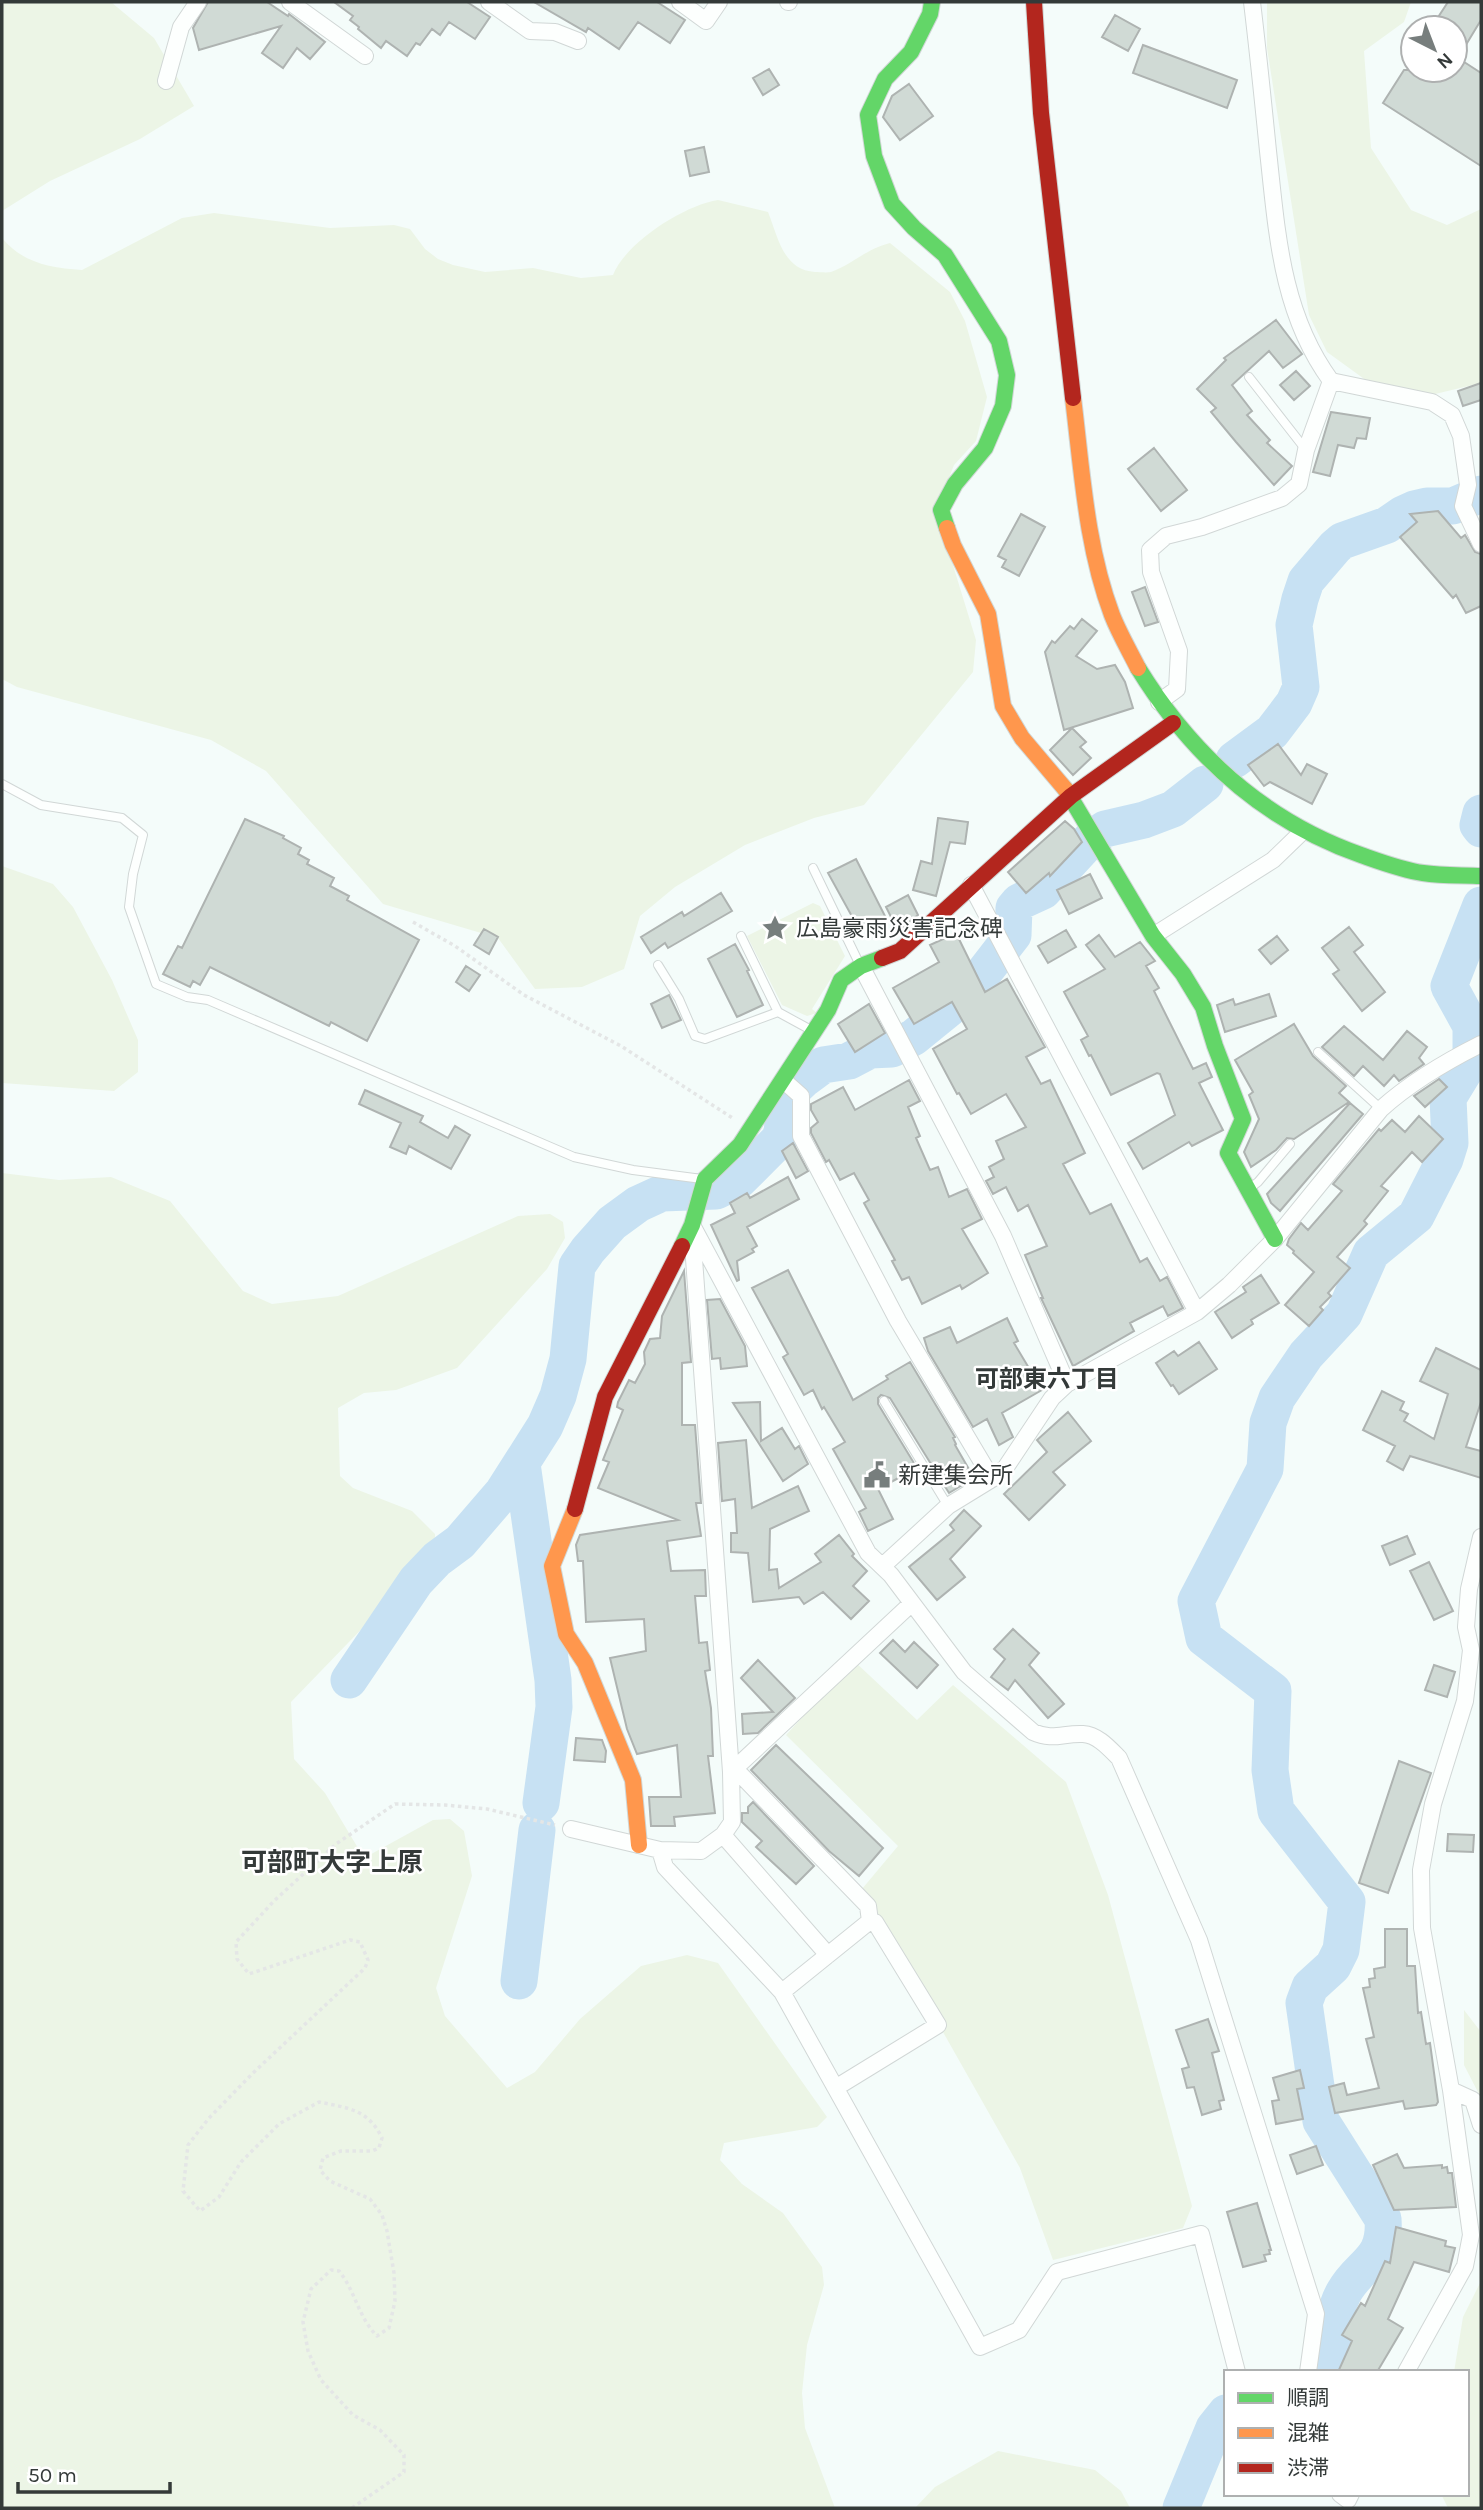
<svg xmlns="http://www.w3.org/2000/svg" width="1483" height="2510" viewBox="0 0 1483 2510" font-family="Karla,'Noto Sans JP',sans-serif">
<rect width="100%" height="100%" fill="#f4fcfa"/>
<path fill="#ecf5e6" d="M2,2H111L154,38L194,106L140,139L50,181L2,211Z
M1267,2H1411L1404,22L1364,51L1371,148L1411,210L1447,225L1481,209V383L1431,395L1367,381L1327,352L1309,315L1267,48Z
M718,200L768,212C778,237 783,270 815,272C819,272 827,273 831,272C851,265 866,249 890,243L950,292L965,321L987,397L976,441L954,465L936,510L976,640L973,672L864,805L814,818L745,845L675,887L640,916L624,969L582,987L535,989L498,938L383,904L266,771L211,740L17,687L2,679V238C23,263 50,268 82,270L182,218L214,213L330,228L394,225L410,229L425,249L438,259L453,265L485,272L533,268L581,278L613,275C626,242 685,205 718,200Z
M2,866L53,884L73,907L112,980L138,1040V1072L114,1091L2,1083Z
M813,903L820,906L845,956L812,1009L817,1013L807,1016L782,1005L747,936Z
M2,1173L59,1180L111,1177L170,1201L243,1291L272,1304L338,1296L518,1216L550,1214L563,1222L565,1238L547,1269L457,1368L396,1390L364,1393L338,1408L340,1476L353,1488L412,1511L435,1534V1553L291,1702L294,1759L325,1793L364,1858L433,1820L450,1819L464,1831L472,1876L436,1988L445,2016L507,2088L535,2072L580,2019L641,1966L687,1955L718,1963L827,2117L817,2127L724,2143L720,2160L742,2184L783,2213L822,2267L824,2285L807,2345L802,2393L805,2428L835,2508H2Z
M854,1661L917,1720L953,1685L1066,1782L1108,1895L1192,2206L1183,2228L1053,2260L1020,2168L862,1889L898,1846L786,1735Z
M1464,2010L1481,2032V2098L1464,2065Z
M1481,2281V2508H1448L1441,2494H1467V2372H1454L1463,2317Z
M998,2451L1095,2470L1121,2491L1130,2508H915L935,2487Z"/>
<g fill="none" stroke-linecap="round" stroke-linejoin="round">
<path stroke="#c7e1f3" stroke-width="37" d="M1234,760L1272,732L1294,703L1301,687L1294,625L1300,599L1306,581L1335,547L1342,541L1387,525L1403,514L1414,509L1427,506H1453L1481,494
M1481,813L1478,825L1481,829
M522,1464L553,1680L554,1707L541,1803
M349,1680L416,1581L437,1559L460,1542L503,1492L545,1426L558,1396L568,1359L577,1266L588,1250L612,1223L638,1204L662,1193L716,1191L739,1180L779,1140L782,1132L786,1096L804,1079L823,1065L849,1061L870,1050L892,1049L914,1037L968,993L1013,935L1014,908L1019,902L1043,891L1089,841L1105,829L1144,820L1173,809L1205,784
M519,1981L537,1830
M1327,2372C1336,2346 1329,2318 1344,2292C1361,2262 1386,2262 1383,2219L1321,2121L1304,2003L1310,1987L1333,1966L1341,1950L1347,1902L1276,1811L1270,1770L1273,1691L1204,1638L1196,1601L1265,1469L1268,1423L1277,1398L1306,1355L1344,1314L1371,1253L1416,1216L1445,1159L1450,1143L1448,1098L1471,1060V1026L1449,986L1481,905
M1181,2508L1214,2428L1226,2413"/>
</g>
<path fill="#d0dad5" stroke="#aeb3b1" stroke-width="2" d="M208,2H267L288,16L289,14L325,42L310,59L297,48L283,68L262,53L281,26L199,50L193,28Z
M334,2H467L490,17L475,39L449,22L440,35L432,29L420,45L416,43L407,56L386,41L381,48L358,29L359,27L350,20L353,16Z
M534,2H657L685,20L670,43L638,22L619,49L588,28L586,32Z
M1448,2H1481V20L1458,58L1481,73V166L1383,103L1404,70H1455V28H1431Z
M1115,15L1140,29L1128,51L1102,37Z
M1143,45L1237,80L1227,108L1133,73Z
M769,69L779,85L763,95L753,78Z
M909,84L933,116L900,140L883,117L892,96Z
M704,147L709,172L690,176L685,151Z
M1276,320L1302,354L1283,368L1269,351L1232,385L1252,411L1247,415L1270,440L1267,443L1292,466L1274,485L1236,442L1211,412L1216,408L1197,389L1226,360L1224,358Z
M1296,371L1310,386L1294,400L1280,385Z
M1481,383V400L1463,406L1458,391Z
M1331,412L1370,418L1366,439L1357,438L1354,448L1338,445L1330,476L1313,472Z
M1154,448L1187,490L1161,511L1128,469Z
M1438,511L1461,538L1465,535L1475,552L1481,554V606L1466,613L1456,595L1453,598L1400,537L1417,522L1410,514Z
M1021,514L1045,527L1019,576L1002,567L1006,560L998,556Z
M1145,587L1158,622L1145,626L1132,592Z
M1082,619L1097,631L1076,656L1097,669L1115,665L1125,682L1133,708L1064,730L1045,652L1052,641L1055,643L1070,626L1074,629Z
M1072,728L1086,742L1080,747L1091,758L1073,775L1050,750Z
M1278,744L1301,775L1307,764L1327,774L1312,804L1270,782L1264,786L1248,765Z
M938,818L968,822L965,844L950,842L936,896L913,890L921,861L932,864Z
M245,819L284,836L283,838L301,848L298,854L309,860L307,864L334,878L330,886L349,896L347,900L419,940L367,1041L331,1022L329,1026L210,967L200,985L193,981L190,987L163,974L178,946L182,948Z
M1065,821L1074,829L1082,842L1050,876L1049,873L1026,893L1008,872Z
M856,859L886,918L860,931L828,873Z
M1090,874L1102,898L1069,914L1057,890Z
M721,893L732,911L668,948L665,943L651,953L641,937L682,912L684,916Z
M908,895L918,915L898,931L886,907Z
M1349,927L1363,945L1354,952L1385,992L1362,1011L1333,974L1339,970L1322,948Z
M484,929L498,937L489,954L474,945Z
M1066,930L1076,947L1048,963L1038,946Z
M956,933L985,992L1007,979L1045,1047L1026,1057L1041,1084L1050,1080L1085,1153L1063,1164L1090,1214L1111,1204L1140,1262L1147,1258L1160,1281L1167,1277L1183,1308L1168,1316L1163,1306L1130,1323L1134,1331L1073,1366L1041,1298H1043L1025,1255L1047,1246L1028,1205L1018,1211L1006,1187L993,1194L986,1181L994,1177L989,1167L1004,1159L996,1141L1026,1127L1006,1094L971,1114L959,1093L957,1094L933,1049L967,1029L952,1002L914,1024L893,988L939,962L930,945Z
M1099,935L1115,957L1140,942L1155,961L1146,966L1159,988L1154,991L1193,1069L1206,1063L1212,1077L1199,1083L1223,1130L1192,1146L1189,1142L1143,1169L1128,1143L1175,1115L1160,1074L1157,1073L1111,1095L1091,1055L1089,1056L1081,1040L1088,1036L1064,992L1105,969L1086,945Z
M1277,936L1288,950L1271,964L1259,950Z
M735,944L749,970L747,971L763,1005L737,1017L708,959Z
M466,966L480,975L469,991L456,982Z
M1269,994L1276,1016L1225,1032L1217,1005L1233,999L1235,1005Z
M669,995L681,1020L662,1028L651,1004Z
M869,1004L885,1033L855,1052L838,1024Z
M1294,1024L1313,1056L1346,1086L1339,1093L1349,1102L1294,1139L1287,1138L1276,1150L1251,1167L1244,1152L1259,1119L1249,1095L1253,1092L1235,1060Z
M1344,1026L1383,1060L1407,1031L1427,1047L1419,1058L1424,1064L1399,1081L1394,1075L1384,1086L1363,1066L1354,1076L1322,1047Z
M1439,1079L1447,1087L1425,1107L1414,1096Z
M909,1080L920,1101L908,1107L920,1136L916,1138L930,1170L938,1167L949,1197L967,1189L982,1219L962,1229L988,1273L962,1289L960,1285L922,1304L909,1277L902,1280L892,1261L895,1260L864,1203L869,1200L854,1173L840,1180L829,1160L826,1162L811,1133V1128L818,1122L811,1110V1104L843,1087L855,1110Z
M365,1090L423,1116L420,1122L448,1138L455,1126L470,1135L451,1169L409,1146L406,1154L390,1147L401,1123L359,1104Z
M1350,1103L1363,1114L1280,1211L1271,1203L1267,1194Z
M1419,1116L1443,1139L1422,1162L1412,1152L1381,1186L1388,1191L1364,1221L1367,1224L1337,1257L1350,1268L1328,1293L1331,1296L1320,1307L1323,1310L1309,1326L1285,1305L1314,1272L1293,1253L1294,1251L1287,1245L1289,1239L1301,1223L1308,1230L1342,1191L1333,1184L1379,1129L1381,1131L1392,1120L1405,1132Z
M793,1143L808,1171L796,1178L782,1151Z
M788,1177L799,1199L747,1227L757,1246L752,1249L754,1252L737,1261L739,1280L737,1281L711,1225L735,1213L730,1203L747,1193L750,1198Z
M788,1270L853,1400L888,1379L886,1376L910,1362L955,1437L953,1438L956,1444L955,1445L974,1478L949,1493L890,1398L881,1395L878,1398V1404L917,1468L878,1489L893,1519L868,1531L859,1512L866,1508L833,1449L845,1442L824,1407L822,1409L813,1390L804,1395L783,1357L788,1354L752,1288Z
M684,1271L691,1362L682,1363V1425H695L701,1503H696L701,1536L667,1541L671,1571L705,1570L706,1596H695L699,1643L707,1642L710,1670L705,1671L711,1708L713,1756H708L715,1813L674,1817L675,1826H651L649,1797H681L677,1745L637,1754L627,1729L610,1658L646,1651L644,1619L586,1622L583,1561H578L576,1545L580,1535L678,1520L598,1488L609,1462L603,1460L623,1410L617,1407L618,1402L629,1380L635,1383L645,1364L644,1352L650,1339L660,1338L662,1316Z
M1261,1275L1279,1303L1251,1320L1253,1324L1232,1338L1215,1312L1246,1292L1243,1287Z
M720,1299L745,1346L747,1366L721,1369L720,1358L712,1359L707,1300Z
M1007,1318L1018,1341L1014,1343L1042,1390L1002,1413L1013,1437L999,1445L987,1419L973,1427L928,1351L924,1338L950,1327L957,1343Z
M1199,1342L1217,1369L1179,1394L1173,1385L1171,1386L1156,1363L1174,1351L1178,1356Z
M1436,1348L1481,1370V1402L1466,1447L1481,1451V1478L1410,1456L1403,1470L1387,1461L1395,1446L1363,1430L1382,1391L1404,1402L1400,1410L1408,1414L1404,1421L1434,1439L1448,1394L1420,1381Z
M760,1402L761,1441L782,1428L795,1449L799,1446L808,1464L783,1481L733,1403Z
M1068,1412L1091,1441L1053,1472L1065,1485L1029,1520L1004,1494L1047,1452L1037,1440Z
M746,1440L752,1508L798,1486L809,1511L770,1529L769,1570L777,1569L779,1588L821,1562L815,1554L839,1535L854,1554L852,1556L867,1571L853,1586L869,1601L851,1619L823,1592L804,1604L799,1597L753,1602L748,1553L731,1552V1533H737L735,1499L722,1501L718,1443Z
M964,1510L981,1526L950,1559L965,1577L937,1600L909,1567L954,1530L950,1525Z
M1407,1536L1415,1554L1390,1565L1382,1546Z
M1429,1562L1453,1611L1434,1620L1410,1571Z
M1013,1629L1039,1653L1029,1665L1064,1704L1048,1718L1015,1680L1008,1690L991,1677L1005,1659L994,1649Z
M893,1640L905,1652L914,1642L938,1665L917,1688L880,1653Z
M758,1660L795,1698L758,1733L743,1734L742,1714L773,1712L741,1678Z
M1434,1665L1455,1672L1447,1697L1425,1690Z
M576,1738L602,1740L606,1751L605,1762L574,1760Z
M776,1745L883,1848L859,1876L829,1851L751,1770Z
M1399,1761L1431,1773L1388,1893L1359,1883Z
M753,1802L814,1866L796,1884L756,1847L762,1841L742,1822V1813H748V1807Z
M1448,1834L1474,1835L1473,1852L1447,1851Z
M1385,1929H1407V1966H1415L1418,2013L1421,2012L1426,2044L1430,2043L1438,2102L1436,2105L1405,2109L1403,2101L1335,2113L1329,2087L1344,2083L1347,2095L1379,2088L1366,2039L1374,2037L1363,1988L1370,1987L1369,1979L1375,1978L1374,1969L1385,1967Z
M1208,2019L1219,2051L1212,2053L1224,2100L1219,2101L1221,2109L1202,2115L1194,2087L1187,2088L1182,2069L1189,2067L1176,2030Z
M1300,2070L1304,2088L1297,2089L1303,2119L1276,2124L1272,2101L1279,2100L1273,2078Z
M1316,2146L1323,2165L1297,2174L1290,2155Z
M1397,2154L1404,2168L1442,2165V2168L1447,2167L1448,2173H1452L1456,2207L1394,2210L1373,2165Z
M1257,2203L1271,2250H1269L1270,2254L1264,2255L1266,2261L1243,2267L1227,2212Z
M1396,2227L1446,2241L1445,2246L1455,2248L1449,2272L1414,2262L1388,2319L1403,2328L1377,2372H1338L1352,2341L1342,2335L1361,2303L1365,2306L1385,2261L1390,2263Z"/>
<g fill="none" stroke-linecap="round" stroke-linejoin="round">
<g stroke="#d1d7d6" stroke-width="10">
<path id="lane" d="M1249,377L1306,450
M2,784L41,805L122,818L143,835L133,874L129,907L156,984L187,997L208,1000L574,1157L633,1170L702,1179
M813,868L859,963
M741,936L778,1012L811,1030
M658,965L679,999L695,1036L705,1039L778,1012
M1318,1052L1381,1109
M1250,1188L1258,1182L1290,1144
M884,1401L948,1506"/>
</g>
<g stroke="#d1d7d6" stroke-width="18">
<path id="street" d="M290,2L365,56
M489,2L530,31L555,32L578,41
M680,2L706,21L719,2
M788,2H789
M1252,2C1258,52 1263,101 1268,151C1277,232 1281,313 1331,381L1432,402L1452,415L1461,436L1468,485L1463,506L1481,544
M166,81L181,27L198,2
M1159,702L1177,689L1179,651L1151,572L1150,550L1166,536L1202,527L1282,498L1299,484L1306,450L1331,381
M971,885L1197,1312
M1153,936L1273,860L1302,832
M861,966L1003,1236L1067,1384
M783,1080L801,1096V1136L898,1321L992,1479
M692,1225L868,1553L891,1575L964,1672L1033,1732C1053,1741 1063,1733 1083,1734C1098,1735 1109,1748 1119,1758L1199,1940L1316,2314L1308,2372
M885,1569L887,1562L948,1506L992,1479L1006,1467L1052,1398L1067,1384L1197,1312L1229,1285L1275,1239L1381,1109C1411,1082 1445,1062 1481,1044
M731,1772L912,1603
M731,1772L741,1775L868,1906L870,1921
M571,1829L660,1850L701,1851L723,1835L732,1822L731,1772L692,1231
M723,1835L828,1955
M660,1850L665,1867L782,1992L980,2347L1019,2330L1057,2272L1201,2234L1237,2372
M782,1992L870,1921L875,1922L938,2025L837,2087
M1451,2090L1473,2100L1481,2125
M1406,2372L1465,2266L1471,2235L1451,2090L1422,1928L1421,1870L1433,1804L1465,1701L1471,1650L1466,1627L1469,1589L1481,1537
M1340,2494L1348,2500L1351,2494"/>
</g>
<g stroke="#d1d7d6" stroke-width="18">
<path id="fast" d="M932,2L930,14L911,52L885,79L868,115L874,156L892,204L914,228L945,255L999,341L1007,375L1003,406L985,448L955,484L941,510L947,528
M1138,668C1191,754 1264,821 1361,855C1381,862 1402,870 1423,873C1442,876 1462,875 1481,876
M1066,790L1153,936L1183,974L1203,1007L1215,1046L1243,1119L1228,1153L1275,1239
M682,1246L692,1225L705,1179L740,1145L828,1010L841,980L861,966L882,958"/>
</g>
<g stroke="#d1d7d6" stroke-width="18">
<path id="slow" d="M1073,398C1082,470 1086,546 1112,615C1119,633 1129,650 1138,668
M947,528L953,545L988,614L1003,706L1022,738L1066,790
M575,1509L552,1566L566,1634L585,1663L633,1780L639,1845"/>
</g>
<g stroke="#d1d7d6" stroke-width="18">
<path id="jam" d="M1034,2L1041,113L1073,398
M882,958L900,951L1071,796L1173,723
M575,1509L605,1397L682,1246"/>
</g>
<path stroke="#e4e6e6" stroke-width="3.5" stroke-dasharray="3.5 3.5" stroke-linecap="butt" d="M413,922L455,946L524,995L621,1046L734,1119
M352,2508L404,2472V2455L380,2430L353,2415L321,2380L308,2351L303,2322L311,2289L331,2270L339,2271C355,2290 358,2317 377,2336L389,2328L395,2301L394,2273L387,2231L382,2215L370,2199L330,2181L320,2170L323,2158L341,2151H372L379,2148L382,2138C368,2109 348,2108 319,2102L279,2124L241,2162L219,2197L200,2211L183,2191L188,2145L209,2118L253,2073L365,1968L368,1960L360,1942L350,1940L249,1974L237,1959L236,1942L274,1901L336,1844L395,1804L445,1805L487,1809L555,1825"/>
<use href="#lane" stroke="#fdfffe" stroke-width="8"/>
<use href="#street" stroke="#fdfffe" stroke-width="16"/>
<use href="#fast" stroke="#63d668" stroke-width="16"/>
<use href="#slow" stroke="#ff974d" stroke-width="16"/>
<use href="#jam" stroke="#b3261e" stroke-width="16"/>
</g>
<defs>
<g id="sight-bare" transform="scale(2.1)"><path d="M0-6L1.8-2.2L6-1.7L2.9 1.2L3.7 5.4L0 3.3L-3.7 5.4L-2.9 1.2L-6-1.7L-1.8-2.2Z" fill="#777e7d" stroke="#fff" stroke-width="2.5" paint-order="stroke"/></g>
<g id="civic-bare" transform="scale(2.1)"><path d="M-.6-6.5H3V-4.5H.6V-3L4-1V1h2V6H-6V1h2V-1L-.6-3ZM-1.2 2.5V6h2.4V2.5Z" fill="#777e7d" stroke="#fff" stroke-width="2.5" paint-order="stroke"/></g>
</defs>
<g fill-rule="evenodd">
<use href="#sight-bare" x="775" y="928"/>
<use href="#civic-bare" x="877" y="1475"/>
</g>
<g text-anchor="middle" dominant-baseline="central" stroke-width="5" stroke-linejoin="round" paint-order="stroke">
<g font-size="23" fill="#343a39" stroke="#fff" text-anchor="start">
<text x="796" y="928">広島豪雨災害記念碑</text>
<text x="898" y="1475">新建集会所</text>
</g>
<g font-size="24" font-weight="bold" fill="#343a39" stroke="#fff">
<text x="1047" y="1379">可部東六丁目</text>
</g>
<g font-size="26" font-weight="bold" fill="#343a39" stroke="#fff">
<text x="332" y="1862">可部町大字上原</text>
</g>
</g>
<rect width="1483" height="2510" fill="none" stroke="#343a39" stroke-width="7"/>
<rect x="1224" y="2370" width="245" height="126" fill="#ffffff" stroke="#aeb0b0" stroke-width="2"/>
<rect x="1238" y="2393" width="35" height="10" fill="#63d668" stroke="#aeb0b0" stroke-width="2"/>
<text x="1287" y="2405" font-size="21" fill="#343a39">順調</text>
<rect x="1238" y="2428" width="35" height="10" fill="#ff974d" stroke="#aeb0b0" stroke-width="2"/>
<text x="1287" y="2440" font-size="21" fill="#343a39">混雑</text>
<rect x="1238" y="2463" width="35" height="10" fill="#b3261e" stroke="#aeb0b0" stroke-width="2"/>
<text x="1287" y="2475" font-size="21" fill="#343a39">渋滞</text>
<g transform="translate(1434 49) rotate(138)"><circle r="33" fill="#ffffff" stroke="#aeb0b0" stroke-width="2"/>
<path d="M0-5L12 26L0 18L-12 26Z" fill="#777e7d"/>
<text y="-10" font-size="19" font-weight="bold" text-anchor="middle" fill="#343a39">N</text>
</g>
<path d="M18 2482v10h152v-10" fill="none" stroke="#343a39" stroke-width="3.5"/>
<text x="28" y="2482" font-size="21" fill="#343a39" stroke="#ffffff" stroke-width="5" paint-order="stroke">50 m</text>
</svg>
